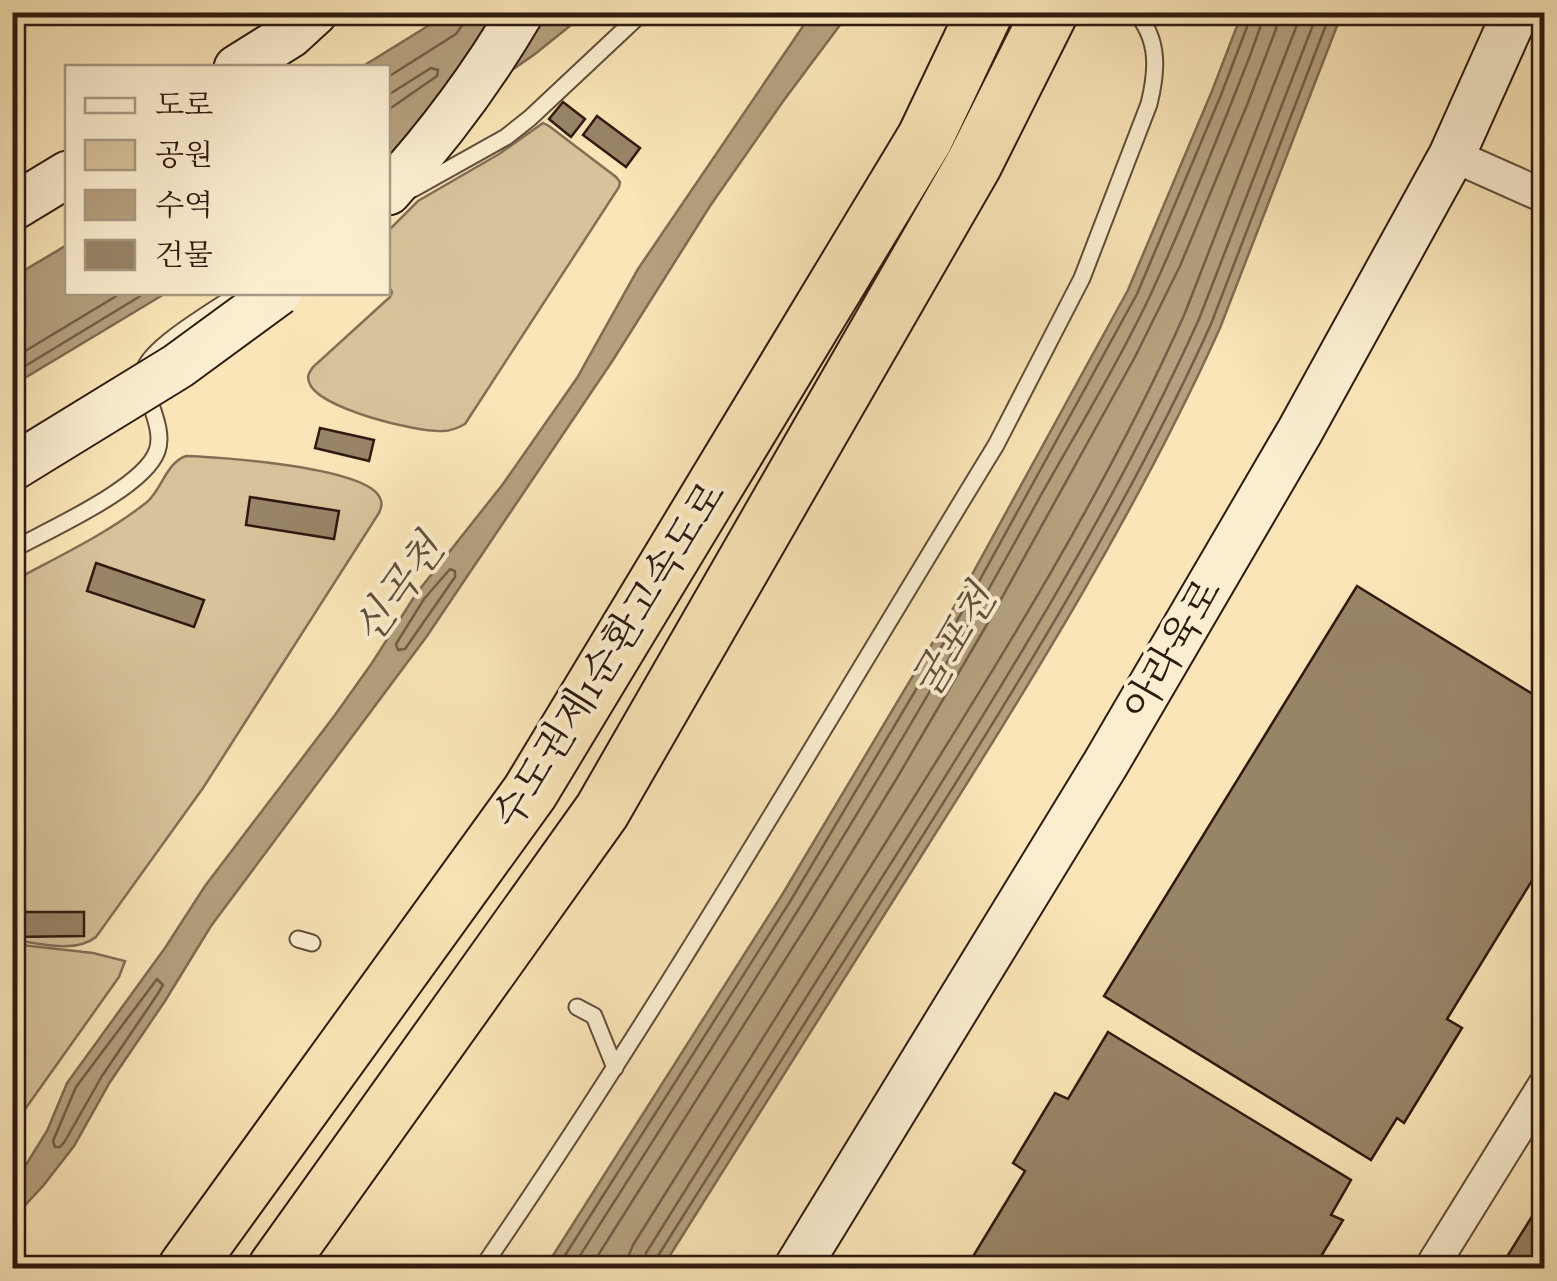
<svg xmlns="http://www.w3.org/2000/svg" width="1557" height="1281" viewBox="0 0 1557 1281" font-family="Alegreya,'Noto Serif KR',serif">
<rect width="100%" height="100%" fill="#f9e5b7"/>
<filter id="stains"><feTurbulence type="fractalNoise" baseFrequency=".002" numOctaves="4"/><feColorMatrix values="0 0 0 0 .2 0 0 0 0 .09 0 0 0 0 .02 0 0 0 .5 -.17"/></filter>
<radialGradient id="worn" r=".72"><stop offset=".6" stop-color="#630" stop-opacity="0"/><stop offset="1" stop-color="#630" stop-opacity=".3"/></radialGradient>
<path fill="#d7c29b" stroke="#836e56" stroke-width="2.5" d="M543,123L549,126L616,177L620,182L619,187L465,424C458,428 451,431 443,431C418,433 316,408 309,382C307,375 309,373 313,367L390,297L392,292L388,285V231L418,201L499,154Z
M186,456C220,457 367,467 380,498C383,504 381,508 379,513L203,788L96,937C75,954 38,943 13,940V581C57,557 107,534 147,502C162,489 166,463 186,456Z
M13,944L93,953L125,961L119,977L13,1126Z"/>
<path fill="#b4a07e" stroke="#7f6a52" stroke-width="2.5" d="M449,13H586L535,54L388,156V68H360Z
M812,13H849L784,100L710,206L613,360L427,636L211,926L165,1001L110,1082L74,1146L43,1186L13,1218V1181L24,1168L47,1131L67,1083L165,948L205,886L335,715L372,663L416,594L503,484L577,378L638,269Z
M1242,13H1342L1220,328C1138,510 1032,681 925,850C838,990 750,1129 662,1268H545L782,895L957,602L1128,290L1212,91Z
M67,245L68,292L166,293L13,385V277Z"/>
<g fill="none" stroke-linecap="round" stroke-linejoin="round">
<path stroke="#725d47" stroke-width="2.5" d="M388,77L456,34L463,24L465,12
M388,95L431,68L438,70L437,76L388,110
M12,359L123,292
M12,374L147,292
M450,569L455,571V577L405,649L398,650L396,644L424,599Z
M157,979L163,985L157,995L102,1076L65,1141L60,1147H55L53,1141L76,1087Z
M557,1268L791,900L965,607L1137,294L1221,95L1250,19L1251,12
M572,1268C732,1017 893,766 1036,504C1074,436 1115,369 1149,298C1186,218 1219,135 1251,53L1262,22L1263,12
M590,1268L814,914L897,778L989,621L1135,357L1180,266L1247,105L1276,29L1278,12
M627,1268L628,1257L633,1245C719,1108 805,971 891,834C997,665 1104,495 1185,313L1302,12
M642,1268L646,1253C732,1115 818,978 905,841C1011,672 1117,501 1199,319L1318,12
M655,1268L656,1259C743,1121 831,982 918,843C1024,675 1129,505 1211,324L1331,12"/>
</g>
<path fill="#988467" stroke="#2f1a10" stroke-width="2.5" d="M563,102L585,119L571,137L549,119Z
M597,116L640,148L626,167L583,135Z
M320,428L374,440L369,461L315,448Z
M250,497L339,511L334,539L246,525Z
M96,563L204,600L194,627L87,591Z
M1357,586L1544,701V861L1447,1019L1462,1028L1404,1123L1397,1118L1371,1160L1104,996Z
M12,912H84V936L12,937Z
M1108,1032L1351,1180L1331,1215L1343,1220L1314,1268H966L1025,1171L1013,1163L1055,1093L1068,1099Z
M1544,1197V1268H1500Z"/>
<g fill="none" stroke-linecap="round" stroke-linejoin="round">
<g stroke="#624d3a" stroke-width="19">
<path id="lane" d="M413,189L506,137L530,118L643,12
M12,550C48,530 144,488 157,451C163,435 154,414 149,399C146,390 142,378 145,368C153,345 218,308 241,292
M298,939L312,943
M577,1007L594,1016L615,1068
M482,1268C665,1001 827,721 996,445L1082,278L1149,104C1157,72 1160,39 1135,12"/>
</g>
<g stroke="#624d3a" stroke-width="36">
<path id="street" d="M1452,155L1544,196
M1431,1268L1544,1086"/>
</g>
<g stroke="#2f1a10" stroke-width="49">
<path id="secondary" d="M237,68L290,35L315,12
M388,192C438,137 483,77 521,12
M12,208L68,174
M797,1268L1106,763L1300,431L1452,155L1516,12"/>
</g>
<g stroke="#2f1a10" stroke-width="59">
<path id="highway" d="M186,1268L530,792L925,138L985,12
M276,1268L602,811L974,164L1050,12"/>
</g>
<use href="#lane" stroke="#fbeed0" stroke-width="15"/>
<use href="#street" stroke="#fbeed0" stroke-width="32"/>
<use href="#secondary" stroke="#fbeed0" stroke-width="45"/>
<use href="#highway" stroke="#f9e5b7" stroke-width="55"/>
<g stroke="#2f1a10" stroke-width="49" stroke-linecap="butt">
<path id="secondary-bridge" d="M12,468L178,366L279,292"/>
</g>
<use href="#secondary-bridge" stroke="#fbeed0" stroke-width="45"/>
</g>
<g text-anchor="middle" dominant-baseline="central" stroke-width="8" stroke-linejoin="round" paint-order="stroke">
<g font-size="40" fill="#2f1a10" stroke="#fbeed0">
<text transform="translate(1172 649) rotate(-60)">아라육로</text>
<text transform="translate(609 655) rotate(-58)">수도권제1순환고속도로</text>
</g>
<g font-size="42" font-style="italic" fill="#64503c" stroke="#fbeed0">
<text transform="translate(398 589) rotate(-54)">신곡천</text>
<text transform="translate(953 641) rotate(-59)">굴포천</text>
</g>
</g>
<rect width="1557" height="1281" fill="none" stroke="#f9e5b7" stroke-width="50"/>
<rect x="15" y="15" width="1527" height="1251" fill="none" stroke="#2f1a10" stroke-width="5"/>
<rect x="25" y="25" width="1507" height="1231" fill="none" stroke="#2f1a10" stroke-width="2.5"/>
<rect x="65" y="65" width="325" height="230" fill="#fbeed0" stroke="#a99983" stroke-width="2.5"/>
<rect x="85" y="98" width="50" height="15" fill="#fbeed0" stroke="#a99983" stroke-width="2.5"/>
<text x="155" y="115" font-size="30" fill="#2f1a10">도로</text>
<rect x="85" y="140" width="50" height="30" fill="#d7c29b" stroke="#a99983" stroke-width="2.5"/>
<text x="155" y="165" font-size="30" fill="#2f1a10">공원</text>
<rect x="85" y="190" width="50" height="30" fill="#b4a07e" stroke="#a99983" stroke-width="2.5"/>
<text x="155" y="215" font-size="30" fill="#2f1a10">수역</text>
<rect x="85" y="240" width="50" height="30" fill="#988467" stroke="#a99983" stroke-width="2.5"/>
<text x="155" y="265" font-size="30" fill="#2f1a10">건물</text>
<rect width="100%" height="100%" filter="url(#stains)"/>
<rect width="100%" height="100%" fill="url(#worn)"/>
</svg>
